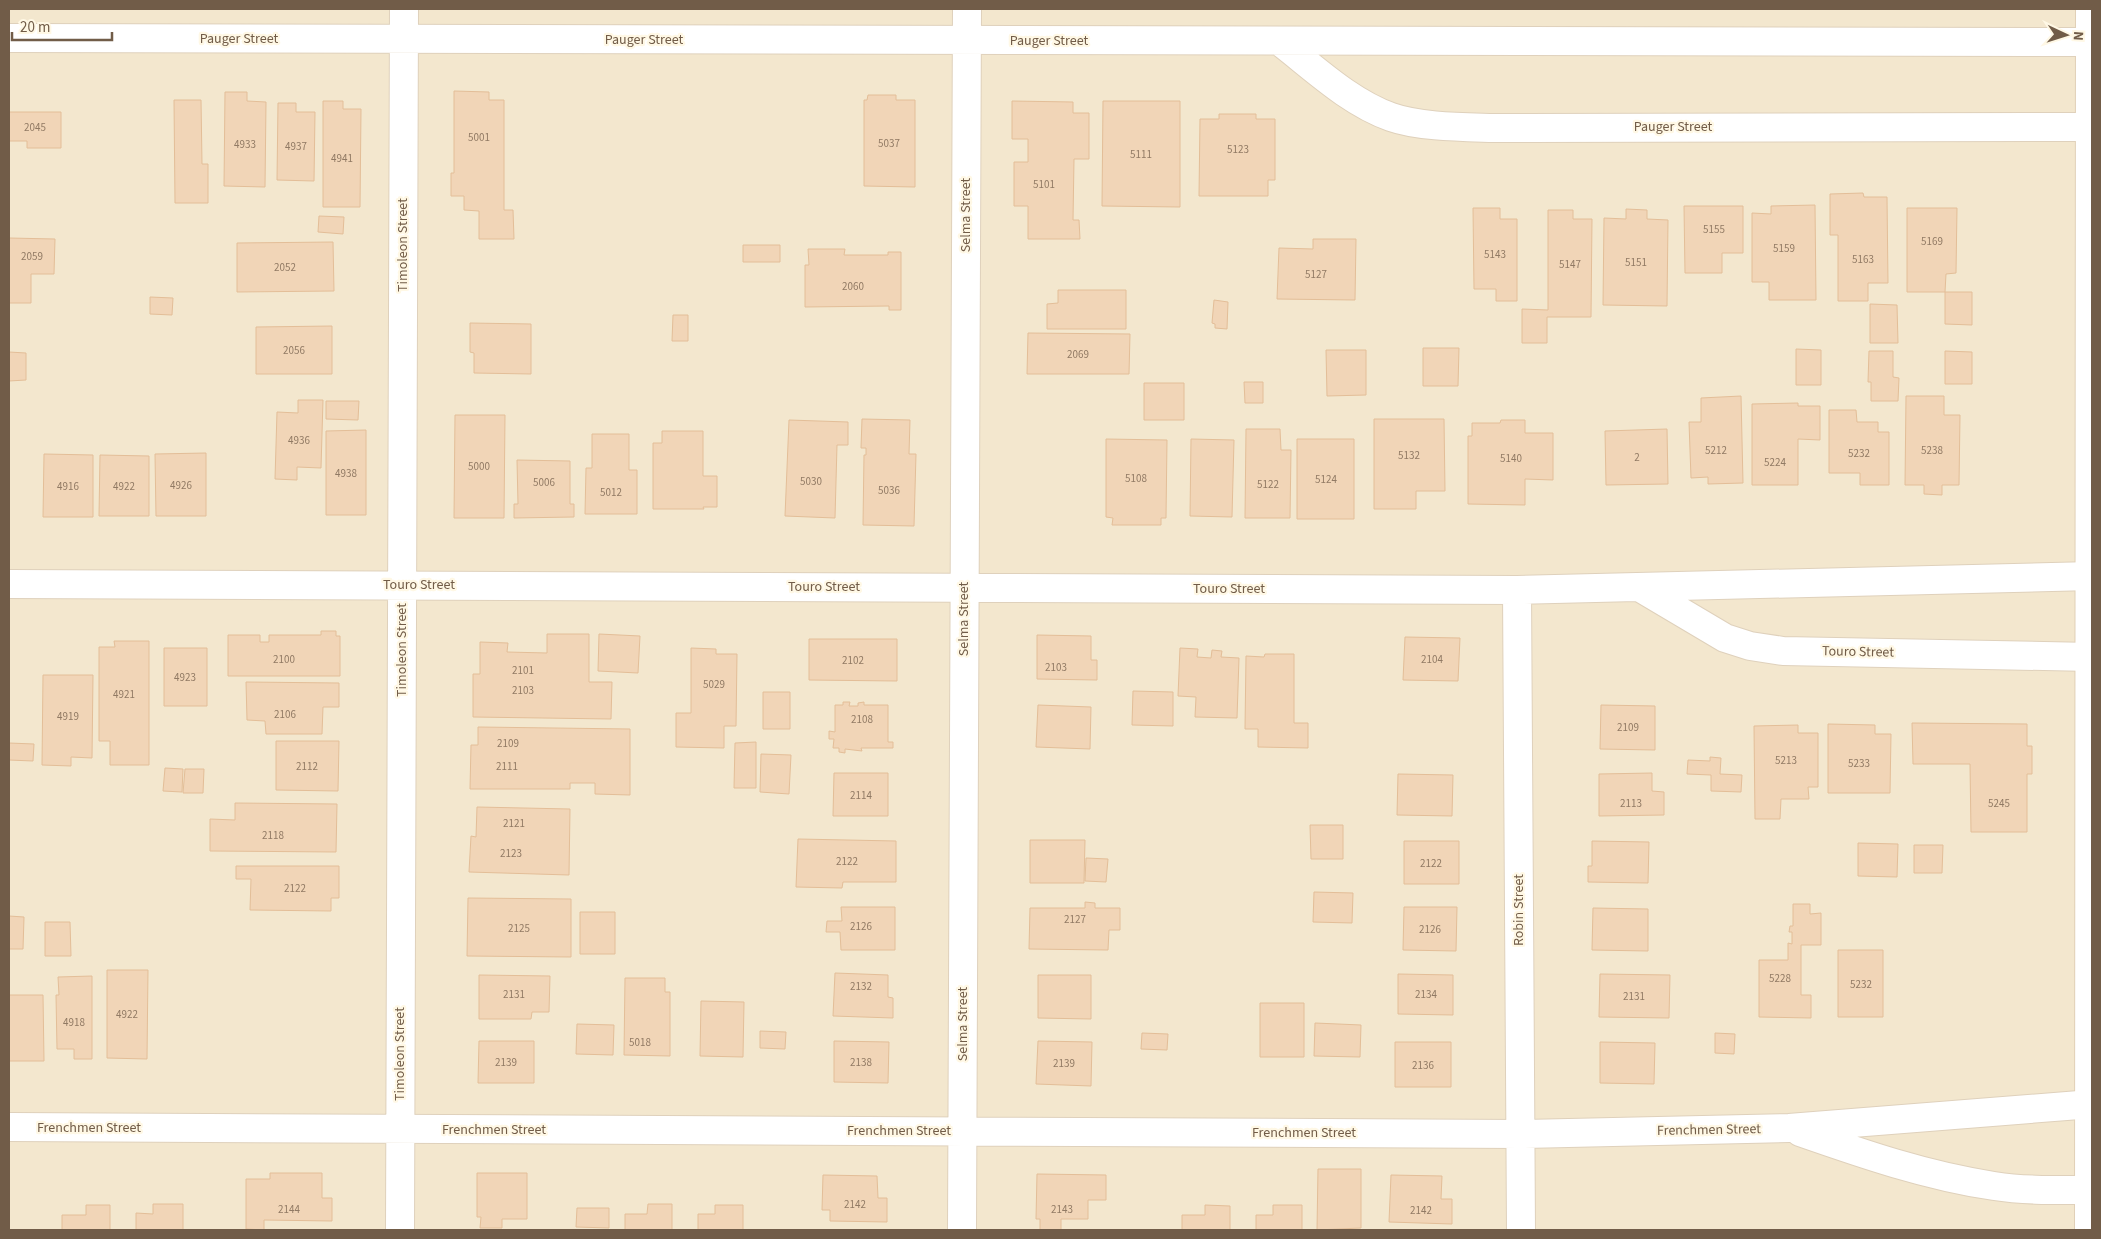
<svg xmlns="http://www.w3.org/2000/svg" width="2101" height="1239" viewBox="0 0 2101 1239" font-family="'Source Sans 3',sans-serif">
<rect width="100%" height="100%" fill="#fcf4df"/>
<path fill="#f3e7ce" d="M9,9H2092V1230H9Z"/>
<path fill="#f1d5b7" stroke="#e3be98" d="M9,87V112H61V148H27V141H9Z
M454,91L489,92V100H504V210H513L514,239H479V211L464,210V196H451V173H454Z
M225,92H247V101L266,102L265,187L224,186Z
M868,95H896V100H915V187L864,186V100H867Z
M174,100H201L202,164H208V203H175Z
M323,101H343V109H361L360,207H323Z
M1012,101L1073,102V113H1089V159H1074L1073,220H1079L1080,239H1028V206H1014V162H1028V139H1012Z
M1103,101H1180V207L1102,206Z
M278,103H296V112H315L314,181L277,180Z
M1219,114H1256V119H1275V180H1268V196H1199L1200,119H1219Z
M1863,193L1864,197H1887L1888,283H1868V301H1838V235H1830V194Z
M1815,205L1816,300H1769V282H1752V213L1771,214V206Z
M1684,206H1743V253H1722V273H1685Z
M1473,208H1500V219H1517V301H1496V289H1474Z
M1907,208H1957L1956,273L1946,274L1945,292H1907Z
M1626,209L1647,210V219L1668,220L1667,306L1603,305L1604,218L1626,219Z
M1548,210H1573V219H1592L1591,317H1547V343H1522V309L1548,310Z
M319,216L344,217L343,234L318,232Z
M9,238L55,239L54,274H31V303H9Z
M1313,239H1356L1355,300L1277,299L1279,248L1313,249Z
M333,242L334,291L237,292V243Z
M743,245H780V262H743Z
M808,249H845L844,255H888V252H901V310H889V306L805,307V265H809Z
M1058,290H1126V329H1047V304L1058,303Z
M1945,292H1972V325L1945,324Z
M150,297L173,298L172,315L150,314Z
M1214,300L1228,302L1227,329L1215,328V324L1212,323Z
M1870,304L1897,305L1898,343H1870Z
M673,315H688V341H672Z
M470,323L531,324V374L474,373V353L470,352Z
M332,326V374H256V327Z
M1028,333L1130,334L1129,374H1027Z
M1423,348H1459L1458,386H1423Z
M1796,349L1821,350V385H1796Z
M1326,350H1366V395L1327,396Z
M1869,351H1893V377L1899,378L1898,401H1871V382H1868Z
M1945,351L1972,352V384H1945Z
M9,352L26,353V380L9,381Z
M1244,382H1263V403H1245Z
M1144,383H1184V420H1144Z
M1741,396L1743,483L1708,484V477L1691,478L1689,422H1701V398Z
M1906,396H1944V415H1960L1959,485H1942V495L1924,494V485H1905Z
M298,400H323L321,468L297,467V480L275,479L277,412L298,413Z
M326,401H359L358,420L326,419Z
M1798,403V406H1820V440L1798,439V485H1752V404Z
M1829,410H1856L1857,422H1878V432H1889V485H1860V473H1829Z
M455,415H505L504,518H454Z
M862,419L910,420L909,454H916L914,526L863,525L864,455H866V448H861Z
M1374,419H1444L1445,491H1416V509H1374Z
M789,420L848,422V445H837L835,518L785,516Z
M1501,420H1525V433H1553V480L1525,479V505L1468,504V436H1472V423H1500Z
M1246,429H1280L1281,450H1291L1290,518H1245Z
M1667,429L1668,484L1606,485L1605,431Z
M366,430V515H326V431Z
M662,431H703V476H717V507H703L704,509H653V443H662Z
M592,434H629V470H637V514H585L586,468H592Z
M1106,439L1167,440L1166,518H1161V525H1112L1113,518L1106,517Z
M1191,439L1234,440L1232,517L1190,516Z
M1297,439H1354V519H1297Z
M206,453V516H156L155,454Z
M44,454L93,455V517H43Z
M100,455L149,456V516H99Z
M517,460L570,461V504H574V517L514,518V504H518Z
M321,631H336V636H340V676H228V635H260V642H269V635H321Z
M547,634H589V682H612L611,719L473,717V674H480V642L508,643L507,652L547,653Z
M599,634L640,636L638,673L598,671Z
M1037,635L1091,636V660H1097V680L1037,679Z
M1405,637L1460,638L1458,681L1403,680Z
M809,639H897V681L809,680Z
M114,641H149V765H110V741H99V647H115Z
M164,648H207V706H164Z
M691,648L716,649V654H737L736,726H724V748L676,747V713H691Z
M1180,648L1198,649L1197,657L1211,658L1212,650L1222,651L1221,657L1239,658L1237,718L1195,717L1196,697L1178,696Z
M1265,654H1294V723H1308V748L1258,747V729H1245L1246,656L1264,657Z
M43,675H93L92,758L71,757V766L42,765Z
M246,682L339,683V707H323L322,734H266L265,721L247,720Z
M1133,691L1173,692V726L1132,725Z
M763,692H790V729H763Z
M843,702H850L849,706H858V703L864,702V705H888V742H893V748H861L862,751L845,749V753L839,752V748H833L834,739H829V731L835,732V705H843Z
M1038,705L1091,707L1090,749L1036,747Z
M1601,705L1655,706V750L1600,749Z
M1912,723L2027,724V746H2032V774H2027V832H1971L1970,764H1913Z
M1828,724L1875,725V734H1891L1890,793H1828Z
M1798,725V733H1818V787H1808L1809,799H1781L1780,819H1755L1754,726Z
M478,727L630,729V795L595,794V783H570V789H470L471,745H478Z
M276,741H339L338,791L276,790Z
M756,742V788H734L735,743Z
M9,743L34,744L33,761L9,760Z
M761,754L791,755L789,794L760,792Z
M1710,757L1721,758L1720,774L1742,775L1741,792L1711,791V775L1687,774L1688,760L1710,761Z
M165,768L183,769L182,792L163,791Z
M185,769H204L203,793H183Z
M834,773H888V816H833Z
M1652,773V791L1664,792V815L1599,816V774Z
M1398,774L1453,775L1452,816L1397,815Z
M235,803L337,804L336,852L210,851V819L235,820Z
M477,807L570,809L569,875L469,872L471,836L476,837Z
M1310,825H1343V859H1311Z
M798,839L896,841V882H843L842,888L796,887Z
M1030,840H1085L1084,883H1030Z
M1404,841H1459V884H1404Z
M1592,841L1649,842L1648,883L1588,882V866H1592Z
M1858,843L1898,844L1897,877L1858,876Z
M1914,845H1943L1942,873H1914Z
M1086,858L1108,859L1106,882L1085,881Z
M236,866H339V898H331V911L250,910L251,879H236Z
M1314,892L1353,893L1352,923L1313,922Z
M468,898L571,899V957L467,956Z
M1085,902L1095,903V908H1120V930H1109L1108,950L1029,949L1030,908H1085Z
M1793,904H1810V914L1821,913V945H1801V995H1811V1018L1759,1017V960H1788V943L1792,944V932H1789L1790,926H1793Z
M841,907H895V950H841L840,932H826L827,921H842Z
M1404,907H1457L1456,951L1403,950Z
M1593,908L1648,909V951L1592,950Z
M580,912H615V954H580Z
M9,916L24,917L23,949H9Z
M45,922H70L71,956H45Z
M1838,950H1883V1017H1838Z
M107,970H148L147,1059L107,1058Z
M835,973L888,975V997L893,998V1018L833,1016Z
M1398,974L1453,975V1015L1398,1014Z
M1600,974L1670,975L1669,1018L1599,1017Z
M479,975L550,976L549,1012H532L531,1019H479Z
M1038,975H1091V1019L1038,1018Z
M92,976V1059H74V1049H57L56,995H59L58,977Z
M625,978H665V992H670V1056L624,1055Z
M9,995H43L44,1061H9Z
M701,1001L744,1002L743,1057L700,1056Z
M1260,1003H1304V1057H1260Z
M1315,1023L1361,1025L1360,1057L1314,1056Z
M577,1024L614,1025L613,1055L576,1054Z
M760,1031L786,1032L785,1049L760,1048Z
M1142,1033L1168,1034L1167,1050L1141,1049Z
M1715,1033L1735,1034L1734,1054L1715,1053Z
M479,1041H534V1083H478Z
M834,1041L889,1042L888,1083L834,1082Z
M1038,1041L1092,1042L1091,1086L1036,1084Z
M1395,1042H1451V1087H1395Z
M1600,1042L1655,1043L1654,1084L1600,1083Z
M1318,1169H1361V1228L1317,1230Z
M270,1173H322V1198H332V1221L264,1220V1230L246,1229V1179H270Z
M477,1173H527V1219H502V1228H480L481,1217H477Z
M1037,1174L1106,1175V1200H1088V1219H1061V1230H1040V1219H1036Z
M823,1175L877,1176L878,1198H887V1222L830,1221V1210H822Z
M1391,1175L1442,1176L1441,1199H1452V1224L1389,1222Z
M153,1204H183V1230H136V1213L153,1214Z
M648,1204H672V1230H625V1214H647Z
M86,1205H110V1230H62V1215H86Z
M715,1205H743V1230H698V1214H715Z
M1205,1205L1230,1206V1230H1182V1215H1205Z
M1273,1205H1302V1230H1256V1215H1273Z
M577,1208H609V1228L576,1227Z"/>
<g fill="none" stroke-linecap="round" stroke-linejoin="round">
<g stroke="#dfd1bc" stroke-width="30">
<path id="street" d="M9,38L2092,42
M1279,41C1314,68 1349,102 1391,117C1419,127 1464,127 1494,128L2092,127
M9,584L1517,590L2092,576
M1639,587L1725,638L1750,646L1783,651L2092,657
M1517,590L1521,1230
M9,1127L1521,1134L1789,1128L2092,1104
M1800,1132C1863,1154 1927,1176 1994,1186C2026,1191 2059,1190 2092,1190
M400,1230L404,9
M962,1230L967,9"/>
</g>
<g stroke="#e1d0b7" stroke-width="30">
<path id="secondary" d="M2089,1230L2090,9"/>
</g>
<use href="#street" stroke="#fff" stroke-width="28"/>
<use href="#secondary" stroke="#fff" stroke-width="28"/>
</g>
<g text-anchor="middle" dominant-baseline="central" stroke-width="4.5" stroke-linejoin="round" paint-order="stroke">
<g font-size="11" fill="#917a64">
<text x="35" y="127">2045</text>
<text x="479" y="137">5001</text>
<text x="889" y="143">5037</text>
<text x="245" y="144">4933</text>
<text x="296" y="146">4937</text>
<text x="1238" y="149">5123</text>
<text x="1141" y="154">5111</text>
<text x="342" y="158">4941</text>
<text x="1044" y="184">5101</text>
<text x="1714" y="229">5155</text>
<text x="1932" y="241">5169</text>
<text x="1784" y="248">5159</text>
<text x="1495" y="254">5143</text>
<text x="32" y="256">2059</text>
<text x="1863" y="259">5163</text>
<text x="1636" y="262">5151</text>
<text x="1570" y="264">5147</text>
<text x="285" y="267">2052</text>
<text x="1316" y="274">5127</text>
<text x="853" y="286">2060</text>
<text x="294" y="350">2056</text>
<text x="1078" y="354">2069</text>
<text x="299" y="440">4936</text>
<text x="1716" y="450">5212</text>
<text x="1932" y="450">5238</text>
<text x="1859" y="453">5232</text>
<text x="1409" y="455">5132</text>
<text x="1637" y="457">2</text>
<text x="1511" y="458">5140</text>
<text x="1775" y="462">5224</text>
<text x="479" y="466">5000</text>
<text x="346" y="473">4938</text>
<text x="1136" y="478">5108</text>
<text x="1326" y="479">5124</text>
<text x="811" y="481">5030</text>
<text x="544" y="482">5006</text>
<text x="1268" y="484">5122</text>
<text x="181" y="485">4926</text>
<text x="68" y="486">4916</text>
<text x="124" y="486">4922</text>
<text x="889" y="490">5036</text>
<text x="611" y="492">5012</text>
<text x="284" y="659">2100</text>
<text x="1432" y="659">2104</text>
<text x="853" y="660">2102</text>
<text x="1056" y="667">2103</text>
<text x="523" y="670">2101</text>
<text x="185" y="677">4923</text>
<text x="714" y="684">5029</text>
<text x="523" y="690">2103</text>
<text x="124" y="694">4921</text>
<text x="285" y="714">2106</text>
<text x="68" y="716">4919</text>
<text x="862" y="719">2108</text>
<text x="1628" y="727">2109</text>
<text x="508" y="743">2109</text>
<text x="1786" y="760">5213</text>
<text x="1859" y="763">5233</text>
<text x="307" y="766">2112</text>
<text x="507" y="766">2111</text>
<text x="861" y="795">2114</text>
<text x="1631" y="803">2113</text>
<text x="1999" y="803">5245</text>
<text x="514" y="823">2121</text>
<text x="273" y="835">2118</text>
<text x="511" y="853">2123</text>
<text x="847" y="861">2122</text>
<text x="1431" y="863">2122</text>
<text x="295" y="888">2122</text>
<text x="1075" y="919">2127</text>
<text x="861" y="926">2126</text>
<text x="519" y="928">2125</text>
<text x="1430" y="929">2126</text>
<text x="1780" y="978">5228</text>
<text x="1861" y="984">5232</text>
<text x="861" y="986">2132</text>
<text x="514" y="994">2131</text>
<text x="1426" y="994">2134</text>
<text x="1634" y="996">2131</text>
<text x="127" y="1014">4922</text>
<text x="74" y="1022">4918</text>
<text x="640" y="1042">5018</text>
<text x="506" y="1062">2139</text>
<text x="861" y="1062">2138</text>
<text x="1064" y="1063">2139</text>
<text x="1423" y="1065">2136</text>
<text x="855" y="1204">2142</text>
<text x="289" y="1209">2144</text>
<text x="1062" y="1209">2143</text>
<text x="1421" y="1210">2142</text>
</g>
<g font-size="14" fill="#715c48" stroke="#fff8e5">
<text x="239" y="39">Pauger Street</text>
<text x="644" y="40">Pauger Street</text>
<text x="1049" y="41">Pauger Street</text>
<text x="1673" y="127">Pauger Street</text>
<text transform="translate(966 215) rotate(-90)">Selma Street</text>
<text transform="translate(403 245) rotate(-90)">Timoleon Street</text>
<text x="419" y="585">Touro Street</text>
<text x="824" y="587">Touro Street</text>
<text x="1229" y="589">Touro Street</text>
<text transform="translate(964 619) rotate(-90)">Selma Street</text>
<text transform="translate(402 650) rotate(-90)">Timoleon Street</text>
<text transform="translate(1858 652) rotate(1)">Touro Street</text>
<text transform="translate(1519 910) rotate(-90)">Robin Street</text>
<text transform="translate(963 1024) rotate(-90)">Selma Street</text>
<text transform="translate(400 1054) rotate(-90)">Timoleon Street</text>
<text x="89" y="1128">Frenchmen Street</text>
<text x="494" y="1130">Frenchmen Street</text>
<text transform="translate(1709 1130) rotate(-1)">Frenchmen Street</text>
<text x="899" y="1131">Frenchmen Street</text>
<text x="1304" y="1133">Frenchmen Street</text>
</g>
</g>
<rect width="2101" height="1239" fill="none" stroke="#715c48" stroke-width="20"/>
<g transform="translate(2066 35) rotate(94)" stroke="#fff8e5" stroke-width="4" paint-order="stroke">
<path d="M0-4L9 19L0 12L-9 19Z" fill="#715c48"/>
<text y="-8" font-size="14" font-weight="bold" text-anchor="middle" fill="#715c48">N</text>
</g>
<path d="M12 32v8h100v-8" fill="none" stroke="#715c48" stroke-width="2.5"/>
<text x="20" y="32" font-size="15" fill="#715c48" stroke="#fff8e5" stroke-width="4" paint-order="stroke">20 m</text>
</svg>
